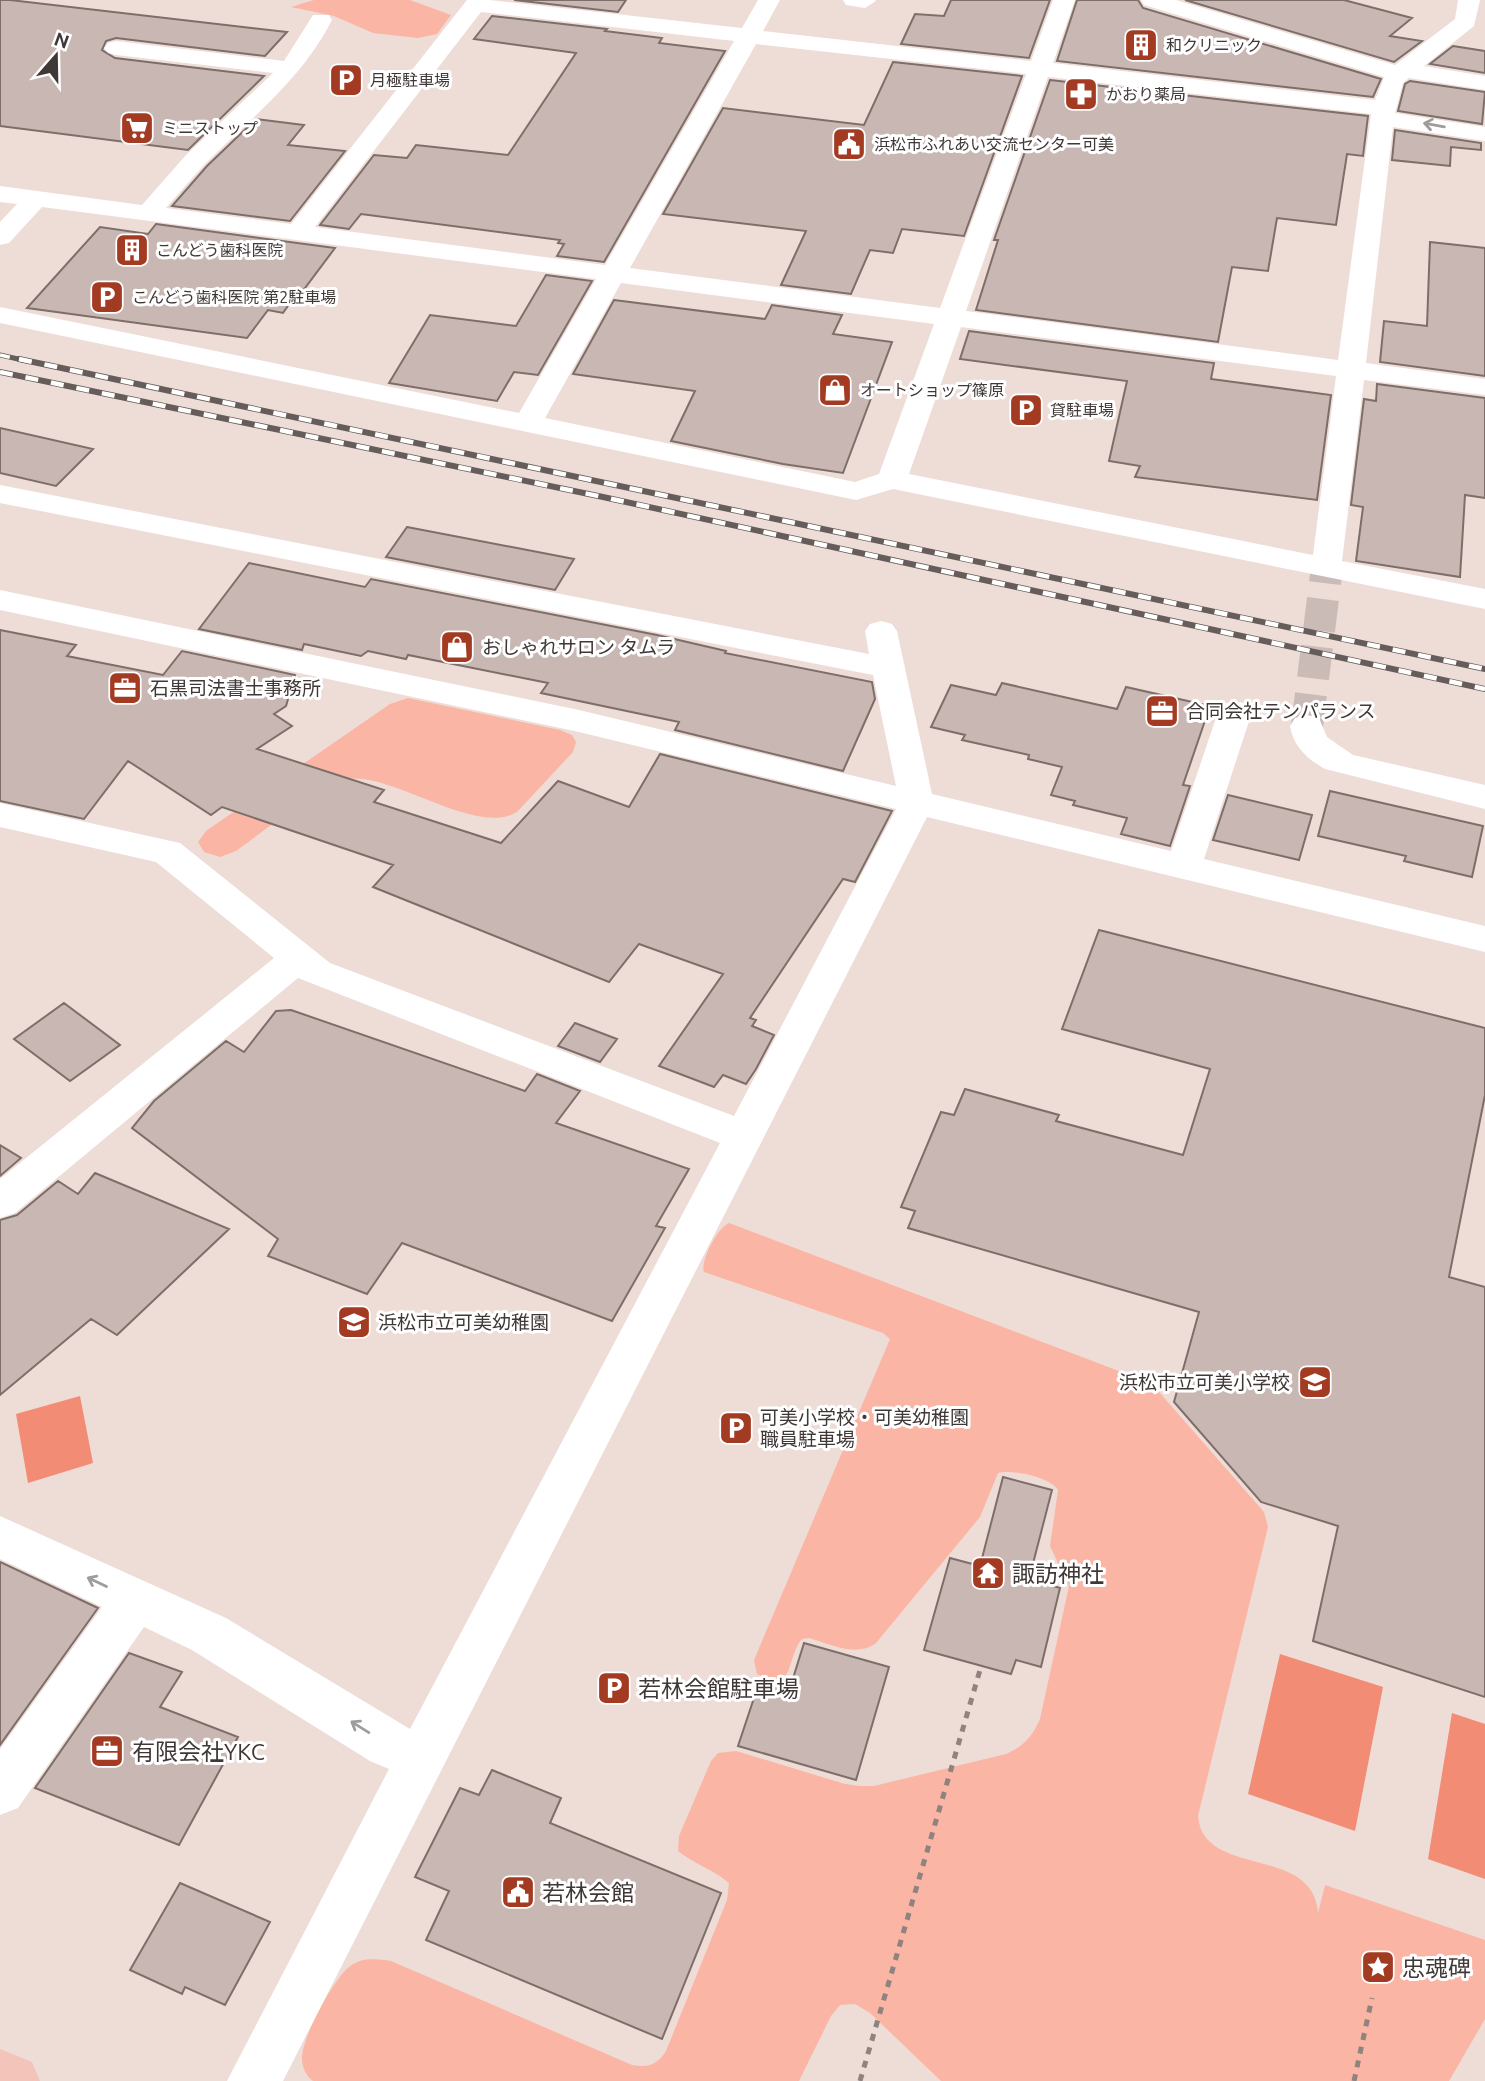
<svg xmlns="http://www.w3.org/2000/svg" width="1485" height="2081" viewBox="0 0 1485 2081" font-family="Ubuntu,'Noto Sans JP',sans-serif">
<rect width="100%" height="100%" fill="#eedcd7"/>
<path fill="#fbb5a4" d="M314,0H410L451,15L437,34L418,38L373,33L334,16L291,7Z
M408,698L560,730L572,735L576,742L573,752L517,812C474,838 388,768 343,780C320,785 258,836 236,851L220,857L204,852L198,842L206,831L390,704Z
M729,1223L1140,1379L1159,1392L1264,1512L1268,1527L1198,1816C1203,1879 1313,1844 1318,1913L1325,1885L1485,1940V2019L1449,2081H941L870,2013L855,2004L840,2005L831,2016L799,2081H313C306,2076 302,2067 302,2058C302,2037 333,1980 349,1967C362,1957 376,1959 391,1961L632,2065C648,2068 657,2065 666,2051L727,1900L729,1883C713,1869 694,1864 678,1851L679,1836L711,1761L718,1753L736,1751L845,1784L860,1786H874L1006,1754C1024,1746 1032,1737 1040,1719L1069,1586L1050,1546L1058,1490C1050,1477 1012,1469 998,1473L980,1517L876,1643C856,1658 830,1644 809,1638L802,1639C785,1659 796,1695 757,1674L754,1660L890,1339L883,1333L704,1272C700,1261 718,1227 729,1223Z"/>
<path fill="#f28c74" d="M80,1396L93,1463L28,1483L16,1414Z
M1280,1654L1383,1687L1355,1831L1248,1794Z
M1452,1713L1485,1724V1879L1428,1859Z"/>
<path fill="#c8b7b2" stroke="#7e6e6a" stroke-width="2" d="M0,0H10L287,32L265,56L116,38L106,41L102,50L115,58L264,76L188,150L0,126Z
M514,0H626L618,12Z
M951,0H1050L1029,58L901,44L915,14L944,16Z
M1077,0H1138L1143,8L1381,79L1373,97L1057,61Z
M1185,0H1344L1412,18L1390,36L1422,41L1394,62Z
M492,16L607,29L605,31L662,38L659,43L725,51L604,262L557,256L564,244L558,243L560,240L361,214L349,229L320,225L374,155L407,158L416,145L508,155L576,53L474,39Z
M1453,46L1485,51V73L1430,64Z
M893,62L1022,76L964,236L902,229L893,253L870,250L851,294L781,285L806,231L663,214L723,108L864,125Z
M1050,80L1368,116L1363,156L1347,154L1336,225L1277,218L1268,271L1232,267L1218,342L976,310L998,240H994Z
M1410,81L1485,92L1482,124L1398,111L1405,84Z
M256,119L304,125L288,145L345,151L290,221L172,206L207,166Z
M1395,130L1481,143V150L1451,147L1450,166L1392,160Z
M156,224L335,248L293,304L290,303L283,313L268,310L247,338L27,308L100,227L148,234Z
M1430,242L1485,248V376L1380,362L1384,321L1427,326Z
M546,275L592,281L538,375L514,372L497,401L389,383L430,315L516,326Z
M614,300L765,319L772,305L842,315L833,334L892,342L843,473L783,464L671,441L695,391L573,374Z
M969,331L1214,363L1211,379L1331,395L1317,500L1135,477L1140,466L1109,461L1127,381L960,359Z
M1377,384L1485,398V498L1465,495L1460,577L1356,561L1363,507L1351,505L1364,399L1376,401Z
M0,428L93,449L56,486L0,473Z
M407,527L574,559L555,590L386,557Z
M249,563L365,587L371,579L657,635L726,651L725,653L872,682L875,699L843,771L675,730L679,722L541,693L548,683L408,655L406,659L368,651L361,656L304,644L302,650L199,629Z
M0,630L76,645L67,656L163,675L182,651L295,675L286,706L274,714L292,726L257,749L384,790L374,802L501,843L558,781L629,807L660,754L892,811L855,882L843,879L750,1018L756,1020L752,1026L774,1035L756,1069L746,1084L723,1075L714,1087L659,1066L723,974L639,944L609,982L373,887L393,865L222,807L211,815L128,761L84,819L0,801Z
M1002,683L1117,709L1126,687L1210,706L1183,785L1190,786L1170,846L1121,834L1127,818L1073,805L1075,801L1051,795L1062,767L1028,759L1029,755L962,740L965,735L931,727L951,685L996,695Z
M1330,791L1483,826L1472,877L1404,861L1406,856L1318,836Z
M1228,795L1312,815L1299,860L1213,840Z
M1099,930L1485,1028V1095L1449,1277L1485,1287V1697L1313,1641L1338,1526L1261,1502L1174,1402L1199,1312L908,1228L915,1211L901,1207L941,1112L954,1115L965,1089L1059,1115L1056,1121L1183,1155L1210,1069L1062,1029Z
M64,1003L120,1045L70,1081L14,1039Z
M291,1010L525,1091L537,1074L580,1091L556,1123L689,1169L656,1226L665,1228L612,1321L402,1243L367,1294L268,1256L278,1239L132,1128L154,1101L226,1041L244,1052L276,1011Z
M575,1023L617,1039L600,1062L558,1046Z
M0,1145L21,1158L0,1176Z
M95,1173L229,1229L117,1335L91,1319L0,1395V1220L17,1215L58,1181L78,1194Z
M1003,1477L1052,1490L1029,1579L1060,1588L1041,1667L1016,1660L1011,1674L924,1650L950,1558L980,1566Z
M0,1562L98,1608L0,1745Z
M804,1643L889,1667L856,1780L738,1746L760,1680L790,1688Z
M129,1653L182,1672L160,1707L238,1737L179,1845L35,1788Z
M492,1770L561,1798L550,1823L721,1893L662,2039L426,1940L449,1891L415,1877L460,1788L479,1795Z
M180,1883L270,1922L225,2005L185,1987L182,1994L130,1970Z"/>
<g fill="none" stroke-linecap="round" stroke-linejoin="round">
<path stroke="#cbbbb7" stroke-width="32" stroke-dasharray="32 16" stroke-linecap="butt" d="M1307,726L1328,559"/>
<path stroke="#8f837f" stroke-width="5" stroke-dasharray="7 7" stroke-linecap="butt" d="M860,2081L980,1670
M1354,2081L1372,1998"/>
<path fill="#fff" fill-rule="evenodd" d="M467,0H490L742,28L758,0H780L763,31L1031,61L1053,0H1075L1053,63L1375,100L1384,77L1144,5L1141,0H1176L1395,65L1455,19L1458,0H1480L1474,26L1424,66L1485,76V90L1409,78L1403,83L1395,113L1485,127V141L1393,127L1366,363L1485,379V395L1364,380L1342,561L1485,589V609L893,489L856,500L0,323V307L519,413L596,279L42,207L9,243L0,245V222L17,204L0,202V186L142,205L186,155L273,73L116,55L108,53L104,48L108,43L116,41L284,61L313,15H329L332,20C302,79 252,117 205,164C192,178 179,193 166,208L291,224ZM481,12L734,41L605,265L315,227ZM756,44L1026,74L940,308L630,268ZM1048,77L1371,114L1338,360L966,311ZM621,283L934,324L879,474L855,482L545,418ZM961,327L1336,376L1313,555L909,474Z
M843,0H875L876,1L865,8L846,5Z
M0,485L869,654L865,631L870,624L881,621L892,624L897,631L932,794L1171,851L1218,712L1223,704L1235,701L1247,704L1252,712L1204,859L1485,926V952L927,817L283,2081H227L389,1769L370,1761L192,1650L144,1627L18,1808L0,1815V1749L102,1607L0,1559V1516L226,1618L410,1729L720,1143L298,978L15,1213L0,1218V1179L274,958L156,862L0,827V803L180,843L330,963L734,1116L896,809L579,732L0,610V590L579,710L896,786L873,675L0,503Z
M1307,715L1319,718L1327,737L1353,755L1485,785V809L1325,769C1307,759 1293,746 1290,726L1295,718Z"/>
<path fill="#f3c5ba" fill-rule="evenodd" d="M0,2049L32,2062L40,2081H0Z"/>
<g stroke="#665d5a" stroke-width="5">
<path id="rail-far1" d="M0,355L27,361"/>
</g>
<g stroke="#665d5a" stroke-width="6">
<path id="rail" d="M19,359L1485,669
M0,372L603,497L1485,689"/>
</g>
<use href="#rail-far1" stroke="#fff" stroke-width="3.5" stroke-dasharray="10" stroke-linecap="butt"/>
<use href="#rail" stroke="#fff" stroke-width="4.5" stroke-dasharray="13" stroke-linecap="butt"/>
</g>
<defs><path id="oneway-shaft" d="M-6 0H5M1.5-3L5.5 0L1.5 3" fill="none" stroke-width="1.6" stroke-linecap="round" stroke-linejoin="round" transform="scale(1.75)"/></defs>
<g stroke="#9f9c9a">
<use href="#oneway-shaft" transform="translate(1434 125) rotate(-170)"/>
<use href="#oneway-shaft" transform="translate(97 1582) rotate(-155)"/>
<use href="#oneway-shaft" transform="translate(360 1727) rotate(-148)"/>
</g>
<defs>
<g id="building-square" transform="scale(1.75)"><rect x="-9" y="-9" width="18" height="18" rx="4" fill="#a33a22" stroke="#fff"/><path d="M-4-6H4V6H1V3H-1V6H-4ZM-2.5-4.3h1.7v1.8h-1.7ZM.8-4.3h1.7v1.8H.8ZM-2.5-1h1.7V.8h-1.7ZM.8-1h1.7V.8H.8Z" fill="#fff"/></g>
<g id="parking-square" transform="scale(1.75)"><rect x="-9" y="-9" width="18" height="18" rx="4" fill="#a33a22" stroke="#fff"/><path d="M-3.5-5.5H1a3.5 3.5 0 0 1 0 7H-1V5.5H-3.5ZM-1-3.4V-.6H.8a1.4 1.4 0 0 0 0-2.8Z" fill="#fff"/></g>
<g id="pharmacy-square" transform="scale(1.75)"><rect x="-9" y="-9" width="18" height="18" rx="4" fill="#a33a22" stroke="#fff"/><path d="M-2-6h4v4h4v4h-4v4h-4v-4h-4v-4h4Z" fill="#fff"/></g>
<g id="supermarket-square" transform="scale(1.75)"><rect x="-9" y="-9" width="18" height="18" rx="4" fill="#a33a22" stroke="#fff"/><path d="M-6-5.5h2.5l.6 2H6L4.5 2H-2.5L-4.4-4H-6ZM-1.5 3.2a1.3 1.3 0 1 0 .1 0ZM3 3.2a1.3 1.3 0 1 0 .1 0Z" fill="#fff"/></g>
<g id="civic-square" transform="scale(1.75)"><rect x="-9" y="-9" width="18" height="18" rx="4" fill="#a33a22" stroke="#fff"/><path d="M-.6-6.5H3V-4.5H.6V-3L4-1V1h2V6H-6V1h2V-1L-.6-3ZM-1.2 2.5V6h2.4V2.5Z" fill="#fff"/></g>
<g id="shop-square" transform="scale(1.75)"><rect x="-9" y="-9" width="18" height="18" rx="4" fill="#a33a22" stroke="#fff"/><path d="M-5-2.5h2.3a2.7 3.5 0 0 1 5.4 0H5L5.5 6h-11ZM-1.5-2.5h3a1.5 2.3 0 0 0-3 0Z" fill="#fff"/></g>
<g id="office-square" transform="scale(1.75)"><rect x="-9" y="-9" width="18" height="18" rx="4" fill="#a33a22" stroke="#fff"/><path d="M-6-3h4V-5.5h4V-3h4V5H-6ZM-1-4.5V-3h2v-1.5ZM-6 0V1H6V0Z" fill="#fff"/></g>
<g id="school-square" transform="scale(1.75)"><rect x="-9" y="-9" width="18" height="18" rx="4" fill="#a33a22" stroke="#fff"/><path d="M0-5L7-2L0 1L-7-2ZM-4 1L0 2.5L4 1V4Q0 6-4 4Z" fill="#fff"/></g>
<g id="temple-square" transform="scale(1.75)"><rect x="-9" y="-9" width="18" height="18" rx="4" fill="#a33a22" stroke="#fff"/><path d="M0-6L5-2H3V0L6.5 2.5H4V6H1.5V3h-3V6H-4V2.5H-6.5L-3 0V-2H-5Z" fill="#fff"/></g>
<g id="sight-square" transform="scale(1.75)"><rect x="-9" y="-9" width="18" height="18" rx="4" fill="#a33a22" stroke="#fff"/><path d="M0-6L1.8-2.2L6-1.7L2.9 1.2L3.7 5.4L0 3.3L-3.7 5.4L-2.9 1.2L-6-1.7L-1.8-2.2Z" fill="#fff"/></g>
</defs>
<g fill-rule="evenodd">
<use href="#building-square" x="1141" y="45"/>
<use href="#parking-square" x="346" y="80"/>
<use href="#pharmacy-square" x="1081" y="94"/>
<use href="#supermarket-square" x="137" y="128"/>
<use href="#civic-square" x="849" y="144"/>
<use href="#building-square" x="132" y="250"/>
<use href="#parking-square" x="107" y="297"/>
<use href="#shop-square" x="835" y="390"/>
<use href="#parking-square" x="1026" y="410"/>
<use href="#shop-square" x="457" y="647"/>
<use href="#office-square" x="125" y="688"/>
<use href="#office-square" x="1162" y="711"/>
<use href="#school-square" x="354" y="1322"/>
<use href="#school-square" x="1315" y="1382"/>
<use href="#parking-square" x="736" y="1428"/>
<use href="#temple-square" x="988" y="1573"/>
<use href="#parking-square" x="614" y="1688"/>
<use href="#office-square" x="107" y="1751"/>
<use href="#civic-square" x="518" y="1892"/>
<use href="#sight-square" x="1378" y="1967"/>
</g>
<g text-anchor="middle" dominant-baseline="central" stroke-width="6" stroke-linejoin="round" paint-order="stroke">
<g font-size="16" fill="#3f3836" stroke="#fff" text-anchor="start">
<text x="1166" y="45">和クリニック</text>
<text x="370" y="80">月極駐車場</text>
<text x="1106" y="94">かおり薬局</text>
<text x="162" y="128">ミニストップ</text>
<text x="874" y="144">浜松市ふれあい交流センター可美</text>
<text x="156" y="250">こんどう歯科医院</text>
<text x="132" y="297">こんどう歯科医院 第2駐車場</text>
<text x="860" y="390">オートショップ篠原</text>
<text x="1050" y="410">貸駐車場</text>
</g>
<g font-size="19" fill="#3f3836" stroke="#fff" text-anchor="start">
<text x="482" y="647">おしゃれサロン タムラ</text>
<text x="150" y="688">石黒司法書士事務所</text>
<text x="1186" y="711">合同会社テンパランス</text>
<text x="378" y="1322">浜松市立可美幼稚園</text>
<text x="1290" y="1382" text-anchor="end">浜松市立可美小学校</text>
<text x="760" y="1417">可美小学校・可美幼稚園<tspan x="760" dy="22">職員駐車場</tspan></text>
</g>
<g font-size="23" fill="#3f3836" stroke="#fff" text-anchor="start">
<text x="1012" y="1573">諏訪神社</text>
<text x="638" y="1688">若林会館駐車場</text>
<text x="132" y="1751">有限会社YKC</text>
<text x="542" y="1892">若林会館</text>
<text x="1402" y="1967">忠魂碑</text>
</g>
</g>
<g transform="translate(56 56) rotate(20)" stroke="#ffffff" stroke-width="5" paint-order="stroke">
<path d="M0-5L12 26L0 18L-12 26Z" fill="#3f3836"/>
<text y="-10" font-size="19" font-weight="bold" text-anchor="middle" fill="#3f3836">N</text>
</g>
</svg>
